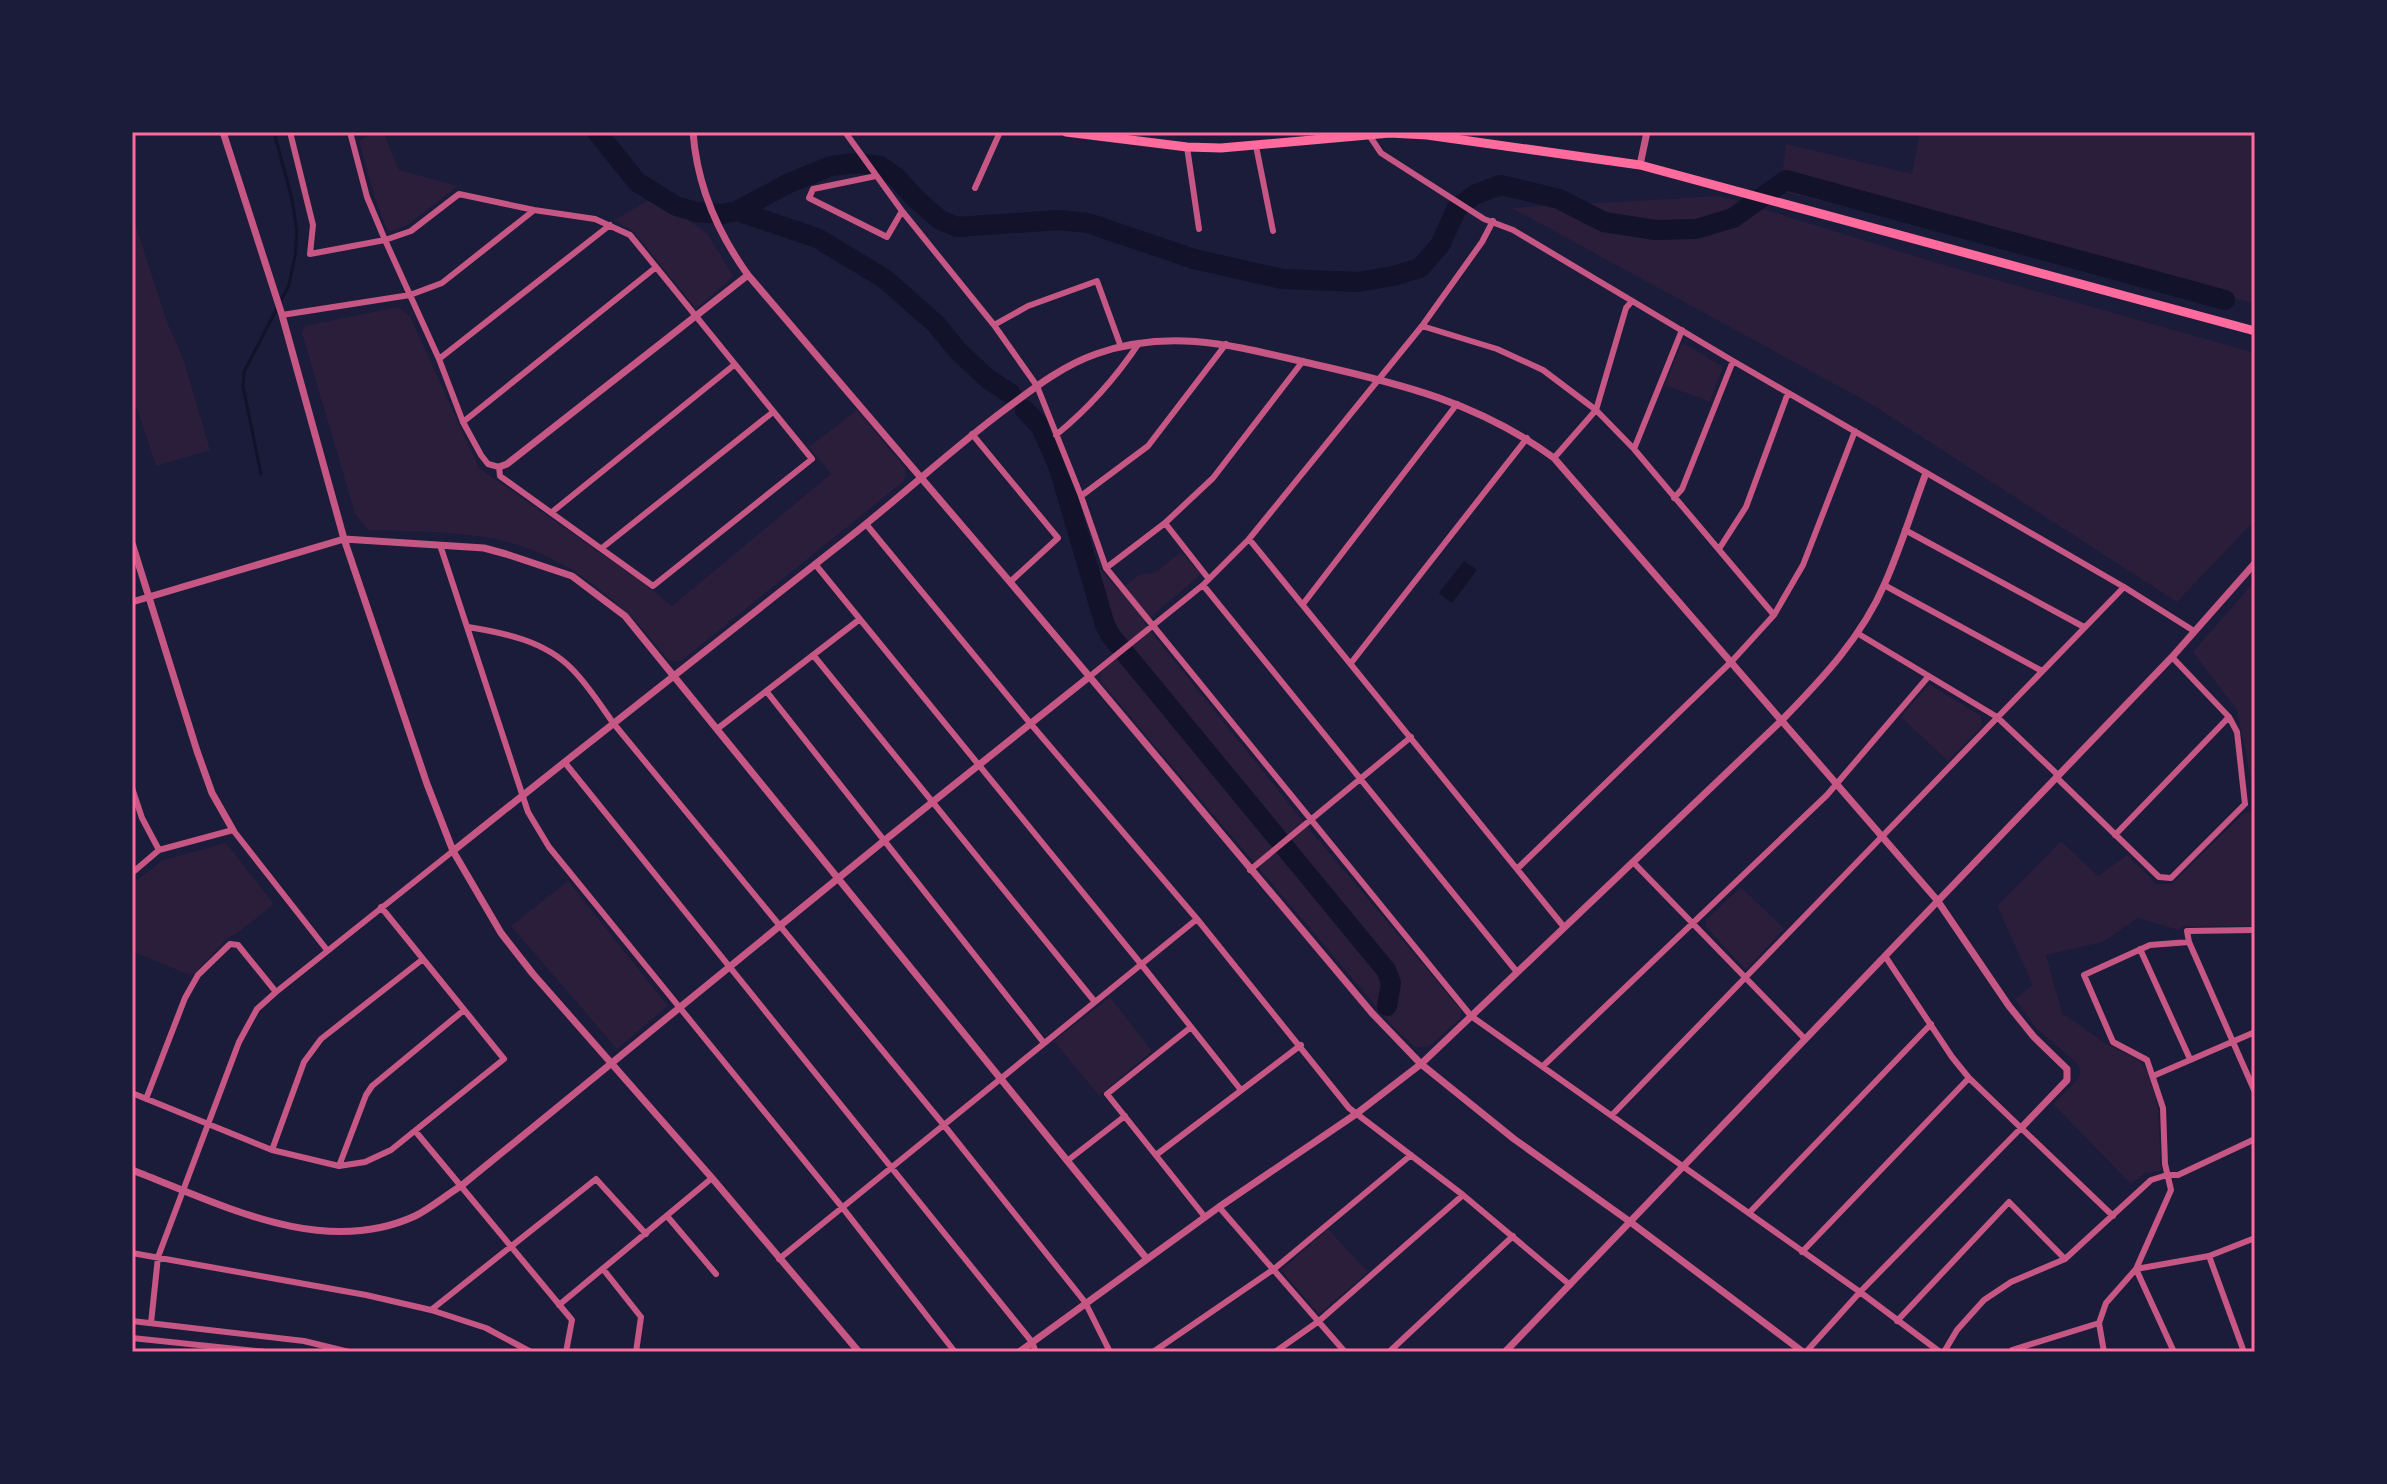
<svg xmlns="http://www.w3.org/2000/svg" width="2387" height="1484" viewBox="0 0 2387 1484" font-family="'DejaVu Sans',sans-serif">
<rect width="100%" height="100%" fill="#1b1b3a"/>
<path fill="#2a1e3b" d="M374,132H383L399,170L458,186L406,226L388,232L375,199L359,141Z
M1920,132H2255V304L2175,281L2076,263L1780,191L1786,144L1912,174Z
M1720,196L1944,265L2255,353V520L2177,602L1871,404L1512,208Z
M654,197L707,233L733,276L696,309L633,231L614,220Z
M132,214L167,322L183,358L210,450L156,466L132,393Z
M398,307L410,316L479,468L650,588L672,606L831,474L809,447L857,410L906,469L904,481L681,661H669C629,609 579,564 515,544C468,530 416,532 368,530L355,514L302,333L305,326Z
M1685,344L1723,367L1710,402L1665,385L1681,345Z
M1181,552L1201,574L1144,623L1310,830L1461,1010V1018L1428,1047H1416L1398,1032L1100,681L1101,672L1127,650L1109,628L1093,574L1100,569L1119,591L1139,575L1156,572Z
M2255,581V789H2253L2237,710L2193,652Z
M1929,684L1981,716L1982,726L1948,761L1901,717Z
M2255,810V926H2184L2178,930L2138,918L2103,942L2046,955L2062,1013L2108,1045L2139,1060L2148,1072L2158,1107L2161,1171L2145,1173L2131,1184L2053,1104L2077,1080L2081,1072L2078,1064L2037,1029L2015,999L2033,985L1997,906L2061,841L2098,876L2127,855L2156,884H2172L2244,813Z
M226,843L274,904L236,934L227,938L192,976L133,952L132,884L163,860Z
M568,881L668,1006L617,1049L511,926Z
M1741,887L1784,929L1746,970L1706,927V920Z
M1110,997L1152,1051L1099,1096L1054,1041Z
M1328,1229L1368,1272L1319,1314L1281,1270Z"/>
<path fill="#12122b" d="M1464,561L1477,570L1452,603L1439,593Z"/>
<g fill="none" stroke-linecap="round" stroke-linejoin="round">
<path stroke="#12122b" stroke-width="3" d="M261,474L243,386L244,372L289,285L295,256L297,232L292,199L274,132"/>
<path stroke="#12122b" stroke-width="20" d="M597,132L637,182L676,206L696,212L722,214L737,211L817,238L885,279L936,324L958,351L988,379L1011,394
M737,211L787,184L831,166L856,163L880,166L896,177L915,198L940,220L957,227L1059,220L1088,223L1194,259L1282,279L1358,282L1393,276L1420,268L1440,245L1457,208L1476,194L1501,185L1559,199L1604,222L1655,230L1696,229L1733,218L1786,180L2225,300
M1025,410L1041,427L1059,468L1105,625L1111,636L1386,970L1391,983L1387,1006"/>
<path stroke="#c65784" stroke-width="6" d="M290,132L313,225L310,254L385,240L367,197L350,132
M845,132L902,211L994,325L1037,386L1081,496L1106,568L1471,1016L1860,1292L1940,1352
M1369,135L1381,153L1484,219L1513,230L1733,361L2124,587L2194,631
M1256,146L1273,231
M1187,147L1199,229
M876,176L813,189L809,198L887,237L902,211
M975,188L1000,132
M459,194L534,210L595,219L630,235L812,459L653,586L500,476L499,467L488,464L481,455L463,422L439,359L385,240L411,231Z
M282,315L410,295L442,283L533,211
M994,325L1028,306L1097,281L1121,347
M1422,326L1497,349L1543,370L1596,410L1634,449L1774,615
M439,359L610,225
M463,422L655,268
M972,434L1058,538L1010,582
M1056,435C1089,408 1115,379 1139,343
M1634,449L1682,330
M1554,458L1596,410L1626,308L1632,301
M1081,496L1148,446L1226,344
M1674,498L1682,489L1733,361
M552,512L734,365
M1165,523L1208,578
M866,524L1030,723L1197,919L1349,1108L1463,1195L1570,1285
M1905,530L2084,627
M1249,539L1564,927
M440,545L528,812L549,847L842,1207L955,1352
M602,548L773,412
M1719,549L1746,507L1788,393
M815,564L1141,964L1241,1090
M1106,568L1165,523L1213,478L1303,361
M1203,585L1517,972
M1884,585L2042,671
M1303,604L1457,404
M468,627C505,633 545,641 572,669C588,685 601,706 614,724L943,1124L1085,1302L1110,1352
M1857,633L1997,717L2058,775
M814,656L1095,1002
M2172,657L2229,717L2237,732L2245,804
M1351,663L1527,438
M1089,677L1203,585L1249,539L1422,326L1482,242L1493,221
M767,692L1044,1043
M717,729L860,619
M566,764L1032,1342L1036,1352
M2056,777L2159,877L2171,878L2245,804
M132,788L142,818L159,850
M2115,835L2229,717
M1633,862L1805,1039
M1517,869L1732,661L1774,615L1803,565L1855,431
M1250,870L1411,737
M132,873L159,850L233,830L327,950
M2255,930L2187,931L2189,942L2255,1092
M2140,949L2190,1059
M1885,956L1952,1057L1969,1078L2113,1216
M1191,1027L1107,1094L1205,1217
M1543,1066L1827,795L1928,677
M2153,1076L2255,1032
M132,1093L272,1150L339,1166L365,1162L391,1150L504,1059L381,907
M146,1099L185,998L198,975L230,944L238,945L276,992
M1612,1115L2124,587
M416,1132L572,1320L566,1352
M272,1150L304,1062L321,1039L423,959
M1156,1155L1301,1045
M1067,1161L1125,1116
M339,1166L366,1095L372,1086L464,1010
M1219,1207L1345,1352
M1749,1213L1931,1024
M667,1216L716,1274
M1802,1252L1969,1078
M132,1253L366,1295L431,1310L486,1328L531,1352
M2209,1256L2244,1352
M779,1259L1197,919
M603,1269L641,1317L636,1352
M2136,1269L2209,1256L2255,1238
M2136,1269L2174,1352
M559,1305L712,1178
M431,1310L596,1179L646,1234
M132,1321L304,1341L349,1352
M1897,1321L2009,1202L2065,1259
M151,1323L158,1257L239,1042L257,1009L276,992L453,851
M132,1338L266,1352
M2012,1350L2099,1323
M1153,1352L1274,1269L1411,1155
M1275,1352L1319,1321L1463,1195
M1389,1352L1513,1236
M1806,1352L1860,1292L2022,1127
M1944,1352L1957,1330L1984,1300L2011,1282L2065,1259L2151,1180L2167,1175H2178L2255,1139
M2104,1352L2099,1323L2106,1303L2136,1269L2171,1190L2165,1164L2163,1108L2147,1060L2113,1042L2084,975L2150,945L2189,942"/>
<path stroke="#c65784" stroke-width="7" d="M223,132L282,315L344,539L427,784L453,851L501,933L533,974L712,1178L859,1352
M693,132C697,186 717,232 748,275L1010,582L1372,1013L1421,1064L1514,1139L1629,1221L1803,1352
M1640,165L1647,132
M499,467L507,464L748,275
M132,543L197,751L212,793L233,830
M132,602L344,539L484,548L506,554L572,576L625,616L1147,1259
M453,851C585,745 719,641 851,536C904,494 953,448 1007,408C1035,387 1064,365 1096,354C1173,327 1238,347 1313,364C1402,384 1479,403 1554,458L1937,900L2009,1006L2034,1037L2067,1069V1080L2022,1127
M132,1170C218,1203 322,1259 415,1216C431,1208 446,1195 461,1186L885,840L1089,677
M1019,1352L1219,1207L1356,1114L1421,1064L1782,720C1822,679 1862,637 1885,583C1901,547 1912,510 1926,473
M1505,1352L2172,657L2255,563"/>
<path stroke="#ff6b9d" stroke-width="9" d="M1066,132L1187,147L1221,148L1390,133L1427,135L1640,165L2255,331"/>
</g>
<rect width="2387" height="1484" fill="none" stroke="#1b1b3a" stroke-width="268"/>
<rect x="134" y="134" width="2119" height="1216" fill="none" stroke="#ff6b9d" stroke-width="3"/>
</svg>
